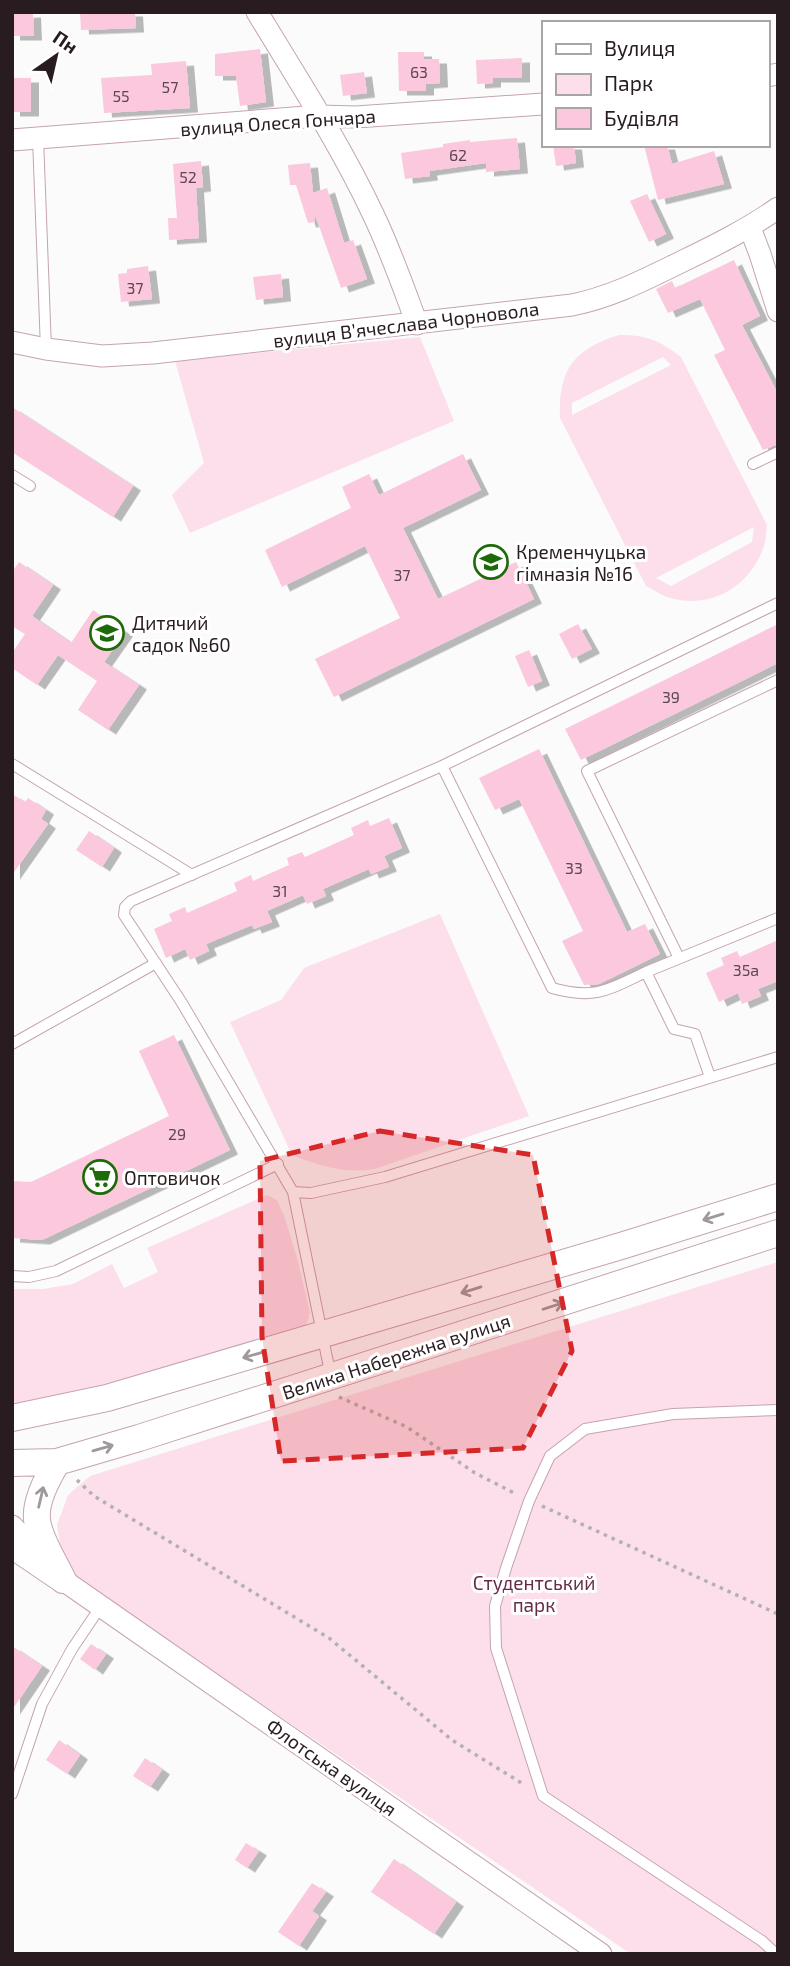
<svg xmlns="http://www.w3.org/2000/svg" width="790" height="1966" viewBox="0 0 790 1966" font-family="'Exo 2',sans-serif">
<defs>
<filter id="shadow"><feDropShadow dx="8" dy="4.5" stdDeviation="0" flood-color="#0004"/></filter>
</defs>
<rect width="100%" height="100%" fill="#fbfbfb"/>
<path fill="#fcdfeb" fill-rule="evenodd" d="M619,335C647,335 659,340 681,357L767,525C766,533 766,543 762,551C748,588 709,609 670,598C662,596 654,590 646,586L560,418C558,371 573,349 619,335ZM663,357L671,365L572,415V403ZM754,527L752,542L671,586L656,578Z
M420,337L454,421L190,533L172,495L204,463L175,361Z
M440,914L529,1116L375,1169C346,1174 319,1166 292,1155L230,1022L281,1000L304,968Z
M267,1195L277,1200L284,1215L298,1261L310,1313L306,1326L103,1391L12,1407V1289H43L73,1284L112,1264L124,1288L158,1272L147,1248Z
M778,1262V1954H631L139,1621L76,1575L61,1551L57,1525L68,1495L90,1476Z"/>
<path fill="#fbc8de" filter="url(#shadow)" d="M80,12H135L136,28L81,30Z
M33,13L34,36H12V14Z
M260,49L266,102L240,106L236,76H215V54Z
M398,52H424V59H439L440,83L426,84V91H399Z
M522,58V78H493V83L477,84L476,60Z
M186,61L190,108L104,113L101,78L152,75L151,64Z
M364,72L367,93L343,96L340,75Z
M12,78H31V112H12Z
M517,138L520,169L486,172V163L429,171L430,176L405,179L401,153L443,147V144L470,140V142Z
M553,145H574L576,163L556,166Z
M644,145H667L672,164L714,151L724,184L658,200Z
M201,161L203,187L196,188L199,238L169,240L168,218H177L173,164Z
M310,163L313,193L327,188L344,243L353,240L367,279L341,288L314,212L315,222L308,223L296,185H290L288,165Z
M647,194L666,234L649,242L630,201Z
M734,260L760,316L742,325L778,394V444L763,450L714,355L725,350L700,299L668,313L656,289L672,281L675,288Z
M148,266L152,299L121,302L118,274L127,273V269Z
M281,274L283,297L256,300L253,277Z
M12,407L133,486L113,517L12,452Z
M463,454L481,490L403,528L438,599L516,562L534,599L334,697L315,659L400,618L365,546L282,587L265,550L351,508L342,487L369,474L379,495Z
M19,562L53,585L32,616L71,643L93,610L125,632L104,662L139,685L108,730L78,710L97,681L58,655L37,685L12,668V653L25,634L12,626V572Z
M578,624L592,649L572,659L559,634Z
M778,624V663L581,760L565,729Z
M529,650L542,681L528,687L515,656Z
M539,749L627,932L645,924L660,954L599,984L584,985L562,941L583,931L519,799L495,810L479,778Z
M12,794L25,802L28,798L46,810L41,819L48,824L12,875Z
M389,818L402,848L384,856L389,867L371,874L369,869L323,889L326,896L307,904L303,895L267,911L272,922L254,929L252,925L206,944L209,951L190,960L185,949L166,958L154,929L172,921L169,914L185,907L187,913L237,891L234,883L251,875L253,881L289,865L287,858L302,852L305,857L354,835L351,828L368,820L370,826Z
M89,831L114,848L102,867L76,850Z
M778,940V981L758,989L761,996L742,1004L738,993L719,1002L706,973L724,965L721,958L737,951L740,957Z
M174,1035L230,1150L42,1240L12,1238V1181L31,1182L169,1116L139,1051Z
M91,1644L106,1654L95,1670L80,1659Z
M12,1646L42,1666L12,1710Z
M59,1740L80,1755L67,1774L46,1760Z
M145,1758L162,1770L150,1787L133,1776Z
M246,1843L259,1851L247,1868L235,1860Z
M394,1859L456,1902L434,1934L371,1892Z
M312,1883L326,1892L312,1911L319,1916L299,1946L278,1932Z"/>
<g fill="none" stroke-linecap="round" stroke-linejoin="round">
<g stroke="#c5a3b2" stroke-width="12">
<path id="service" d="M38,138L46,349
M753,464L778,452
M12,475L30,486
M12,764L192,875
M442,766L552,988C595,1000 608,990 646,972L674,1029L695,1034L710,1077
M679,958L587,771L778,680
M646,972L778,918
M12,1044L156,963
M293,1192L182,1003L124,915L125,907L131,901L442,766L778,603
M12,1276L29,1277L56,1271L278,1164
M331,1377L293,1192L311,1193L385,1177L778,1057
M12,1794L42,1704L72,1649L101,1606
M776,1954L762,1941L543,1796L496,1648L495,1606L506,1568L529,1501L550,1456L585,1429L673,1414L778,1410"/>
</g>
<g stroke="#c5a3b2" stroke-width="23">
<path id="minor" d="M257,12C297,78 340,144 373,214C390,249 403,286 417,324
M767,76L778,74
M12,140L319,116L356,117L543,104
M750,228L760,254L778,311
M12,342L46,349L102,356L153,353L572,305C612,297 646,279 683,261C716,245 748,229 778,208
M12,1526L63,1580L601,1954"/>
</g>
<g stroke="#c5a3b2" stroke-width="28">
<path id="tertiary" d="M12,1418L107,1398L621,1246L778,1197
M57,1462C48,1477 35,1501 37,1519C38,1537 55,1563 63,1580
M12,1463L57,1462L139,1438L778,1233
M12,1545L59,1577"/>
</g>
<path stroke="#b4b0b2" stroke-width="3.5" stroke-dasharray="3.5 5" stroke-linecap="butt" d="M339,1397L407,1427L475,1473L516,1494
M77,1480L94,1496L329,1638L452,1740L523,1784
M542,1506L778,1614"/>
<use href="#service" stroke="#fff" stroke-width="10"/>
<use href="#minor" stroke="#fff" stroke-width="21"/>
<use href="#tertiary" stroke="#fff" stroke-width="26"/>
</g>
<defs><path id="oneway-shaft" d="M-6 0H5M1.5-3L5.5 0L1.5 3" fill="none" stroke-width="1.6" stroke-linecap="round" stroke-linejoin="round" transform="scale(1.75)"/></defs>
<g stroke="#9e999b">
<use href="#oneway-shaft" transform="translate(713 1217) rotate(163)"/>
<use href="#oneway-shaft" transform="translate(471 1290) rotate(163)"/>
<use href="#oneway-shaft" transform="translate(553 1306) rotate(-18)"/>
<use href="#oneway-shaft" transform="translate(253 1355) rotate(164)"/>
<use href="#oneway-shaft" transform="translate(103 1448) rotate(-16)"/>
<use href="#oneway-shaft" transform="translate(41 1497) rotate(-77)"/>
</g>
<path fill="#d62828" fill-opacity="0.2" stroke="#d62828" stroke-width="5" stroke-dasharray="14 9" stroke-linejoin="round" d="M380,1131L533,1155L572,1351L523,1448L281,1461L262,1337L260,1161Z"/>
<defs>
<g id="school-ring" transform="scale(1.75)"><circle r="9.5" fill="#fff" stroke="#1d6a09" stroke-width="1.5"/><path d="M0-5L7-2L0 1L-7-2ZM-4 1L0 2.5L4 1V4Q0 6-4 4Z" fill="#1d6a09"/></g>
<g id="supermarket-ring" transform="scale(1.75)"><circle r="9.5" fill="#fff" stroke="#1d6a09" stroke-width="1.5"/><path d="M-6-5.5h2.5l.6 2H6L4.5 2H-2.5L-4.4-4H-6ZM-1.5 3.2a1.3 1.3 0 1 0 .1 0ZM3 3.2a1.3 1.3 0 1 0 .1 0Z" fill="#1d6a09"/></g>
</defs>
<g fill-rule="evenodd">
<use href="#school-ring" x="491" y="562"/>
<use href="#school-ring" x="107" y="633"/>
<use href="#supermarket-ring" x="100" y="1177"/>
</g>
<g text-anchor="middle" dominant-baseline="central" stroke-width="6" stroke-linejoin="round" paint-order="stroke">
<g font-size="16" fill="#5d4750">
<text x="419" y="71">63</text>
<text x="170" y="86">57</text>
<text x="121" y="95">55</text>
<text x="458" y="154">62</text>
<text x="188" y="176">52</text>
<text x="135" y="287">37</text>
<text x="402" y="574">37</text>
<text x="671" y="696">39</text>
<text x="574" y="867">33</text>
<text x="280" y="890">31</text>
<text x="746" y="969">35а</text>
<text x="177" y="1133">29</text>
</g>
<g font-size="19" fill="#281c21" stroke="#fff">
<text transform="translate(278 122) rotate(-4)">вулиця Олеся Гончара</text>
<text transform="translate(406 324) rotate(-7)">вулиця Вʼячеслава Чорновола</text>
<text transform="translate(396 1356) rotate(-18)">Велика Набережна вулиця</text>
<text transform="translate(332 1767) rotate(35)">Флотська вулиця</text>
</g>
<g font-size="19" fill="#281c21" stroke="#fff" text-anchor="start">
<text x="516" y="551">Кременчуцька<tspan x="516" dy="22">гімназія №16</tspan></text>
<text x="132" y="622">Дитячий<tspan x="132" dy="22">садок №60</tspan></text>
<text x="124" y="1177">Оптовичок</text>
</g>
<g font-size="19" fill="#672b4a" stroke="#fff">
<text x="534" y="1582">Студентський<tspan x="534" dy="22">парк</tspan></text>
</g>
</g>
<rect width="790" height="1966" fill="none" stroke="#281c21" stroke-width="28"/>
<rect x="542" y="21" width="228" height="126" fill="#ffffff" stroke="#a9a4a6" stroke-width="2"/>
<rect x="556" y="44" width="35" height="10" fill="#ffffff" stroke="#a9a4a6" stroke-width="2"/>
<text x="604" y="56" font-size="21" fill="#281c21">Вулиця</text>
<rect x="556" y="74" width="35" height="21" fill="#fcdfeb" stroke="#a9a4a6" stroke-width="2"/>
<text x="604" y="91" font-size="21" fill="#281c21">Парк</text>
<rect x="556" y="108" width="35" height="21" fill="#fbc8de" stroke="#a9a4a6" stroke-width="2"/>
<text x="604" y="126" font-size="21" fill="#281c21">Будівля</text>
<g transform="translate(56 56) rotate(34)" stroke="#ffffff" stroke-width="5" paint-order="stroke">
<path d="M0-5L12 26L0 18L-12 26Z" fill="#281c21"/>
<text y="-10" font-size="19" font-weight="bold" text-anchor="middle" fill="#281c21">Пн</text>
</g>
</svg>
